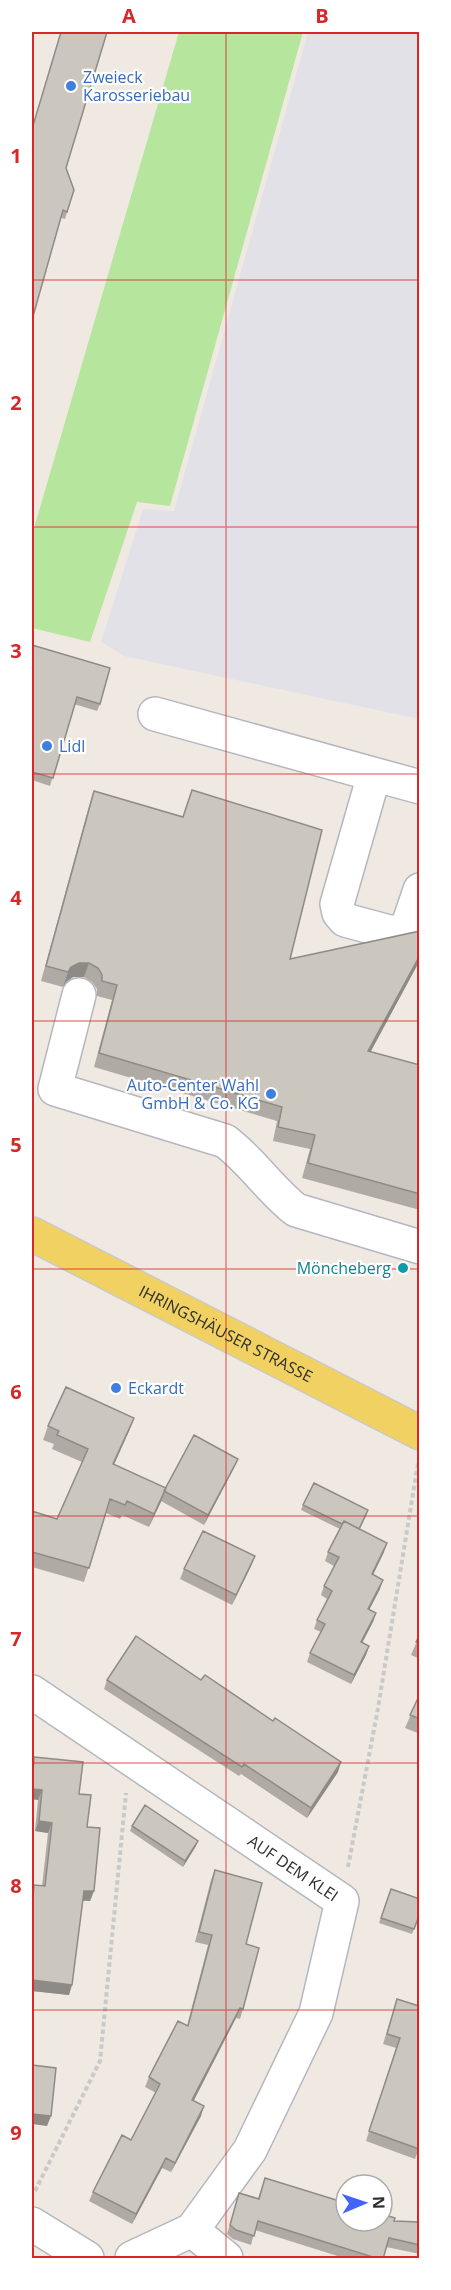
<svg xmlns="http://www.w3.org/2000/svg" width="451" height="2290" viewBox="0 0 451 2290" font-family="'Open Sans',sans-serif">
<rect width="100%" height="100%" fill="#efe9e1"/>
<path fill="#e3e1e8" d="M308,32H419V719L124,656L101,642L143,509L174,511Z"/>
<path fill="#b6e59e" d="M179,32H303L170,506L137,502L90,642L32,628V535Z"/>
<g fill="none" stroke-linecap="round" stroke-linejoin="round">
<g stroke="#b4b7c1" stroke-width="36">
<g id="minor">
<path d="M155,714L420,787"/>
<path d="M374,775L337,904L339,913L345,920L393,933L405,929L408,925L420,890"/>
<path d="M79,995L55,1089L225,1141C252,1161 270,1190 296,1210L420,1247"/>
<path id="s1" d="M32,1692L342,1901L316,2013L250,2150L192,2230L132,2258"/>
<path d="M32,2224L87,2258"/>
<path d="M192,2230L226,2258"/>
</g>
</g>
<g stroke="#c9c9c9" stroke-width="36">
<g id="major">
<path id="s2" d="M32,1234L420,1433"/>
</g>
</g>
<path stroke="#c9c9c9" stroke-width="4" stroke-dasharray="4.5 3" stroke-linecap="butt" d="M348,1867L378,1708L418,1463
M35,2191L100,2061L126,1793"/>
<use href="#minor" stroke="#fff" stroke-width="33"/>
<use href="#major" stroke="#f2d163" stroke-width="33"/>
</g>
<path fill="#afaba4" d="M66,168L74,190L65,219L61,218Z
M32,645L100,704L97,711L74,704L50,786L32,780Z
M192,790L290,959L420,931V960L370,1052L420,1065V1210L302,1178L310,1149L273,1141L277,1121L94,1067L112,1000L97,996V989L92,982L84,977H73L66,982L63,987L41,981L89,806L94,791L183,817Z
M134,1418L129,1431L114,1464L166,1488L149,1527L122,1515L120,1519L106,1513L84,1582L32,1567V1511L57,1519L82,1462L52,1449L54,1444L43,1440L48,1426Z
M234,1468L204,1525L161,1501L164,1491Z
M303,1505L366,1516L360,1529L384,1552L373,1575L380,1589L369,1609L376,1613L373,1622L362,1642L369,1646L366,1655L351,1684L307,1662L310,1653L321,1632L314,1629L317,1620L327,1599L321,1595L324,1586L334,1566L325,1561L328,1552L340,1529L301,1510Z
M255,1556L251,1566L232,1605L180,1579L184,1569Z
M420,1634V1659L411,1655Z
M107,1680L338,1772L307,1818L241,1774L239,1776L104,1689Z
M420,1694V1734L405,1728Z
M34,1757L79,1794L87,1827L94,1891L90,1901H83L69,1995L32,1991V1893L34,1885L42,1886L48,1833L35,1831L38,1800L32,1799V1763Z
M132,1826L196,1846L183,1867L130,1831Z
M215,1870L246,1944L243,2009L240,2019L236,2018L193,2101L201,2116L171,2172L162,2168L132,2224L89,2201L93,2192L131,2140L156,2093L145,2087L149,2077L187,2026L208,1945L195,1942L211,1880Z
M391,1889L414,1929L412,1934L379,1923Z
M397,1999L418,2006L420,2002V2146L415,2159L366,2141L396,2048L383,2044Z
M265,2178L394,2221L420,2222V2254L386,2247L383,2259H347L255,2230L251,2245L233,2239L227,2234L239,2193L258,2198Z"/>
<path fill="#8e8b86" d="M420,955V960L363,1066L368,1051Z
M79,963H89L84,977H73L66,982L63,987L68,972L71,967Z
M134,1418L129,1431L108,1478L113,1464Z
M238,1459L234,1468L204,1525L208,1515Z
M166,1488L161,1502L149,1527L154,1514Z
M387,1543L384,1552L369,1583L372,1574Z
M255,1556L251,1566L232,1605L236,1595Z
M383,1580L380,1589L365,1618L368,1609Z
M376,1613L373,1622L358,1651L361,1642Z
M369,1646L366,1655L351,1684L354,1675Z
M341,1762L338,1772L307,1818L311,1808Z
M32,1789L42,1790L38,1800L32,1799Z
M39,1821L52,1823L48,1833L35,1831Z
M198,1841L196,1846L183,1867L185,1861Z
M84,1891H94L90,1901L80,1900Z
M32,1980L72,1985L69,1995L32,1991Z
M240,2008L236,2018L189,2110L192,2100Z
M204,2106L201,2116L171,2172L175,2163Z
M32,2114L51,2116L47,2126L32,2124Z
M166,2158L162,2168L132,2224L136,2214Z"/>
<path fill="#cbc7bf" stroke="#8e8b86" stroke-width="1.5" d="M61,32H107L66,168L74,190L67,212L63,210L32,320V129Z
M32,645L110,668L100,704L77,697L53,778L32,772Z
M192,790L322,830L290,959L420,931V955L368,1051L420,1065V1194L308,1163L315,1135L278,1127L282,1107L99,1053L117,985L102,981V975L98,968L89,963H79L71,967L68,972L46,966L94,791L183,817Z
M66,1387L134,1418L113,1464L166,1488L154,1514L127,1501L125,1505L110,1499L89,1568L32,1552V1511L57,1519L88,1449L57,1435L59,1431L48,1426Z
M194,1435L238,1459L208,1515L164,1491Z
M314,1483L368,1510L359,1529L344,1521L342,1524L303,1505Z
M344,1521L387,1543L372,1574L383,1580L368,1609L376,1613L361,1642L369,1646L354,1675L310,1653L325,1624L317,1620L332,1591L324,1586L339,1557L328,1552Z
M203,1531L255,1556L236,1595L184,1569Z
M420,1634V1644L416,1642Z
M136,1636L201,1680L205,1675L273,1721L275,1718L341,1762L311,1808L244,1764L242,1767L107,1680Z
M420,1694V1719L410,1715Z
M34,1757L83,1762L79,1794L91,1795L87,1827L100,1828L94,1891H84L72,1985L32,1980V1909L34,1885L45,1886L52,1823L39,1821L42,1790L32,1789Z
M145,1805L198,1841L185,1861L132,1826Z
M215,1870L262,1883L246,1944L259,1948L243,2009L240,2008L192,2100L204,2106L175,2163L166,2158L136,2214L93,2192L122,2135L131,2140L160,2084L149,2077L178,2021L188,2026L212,1935L199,1932Z
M391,1889L420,1899V1913L414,1929L381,1918Z
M397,1999L419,2006L420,2004V2146L419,2149L369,2131L400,2038L387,2034Z
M32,2065L56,2068L51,2116L32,2114Z
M265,2178L346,2203V2221H382V2214L395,2218L394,2221L420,2222V2245L389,2238L383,2259H379L258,2221L254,2236L236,2230L230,2225L239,2193L259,2199Z"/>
<path fill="none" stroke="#d62828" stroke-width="1.5" stroke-opacity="0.55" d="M226,32V2258M32,280H420M32,527H420M32,774H420M32,1021H420M32,1269H420M32,1516H420M32,1763H420M32,2010H420"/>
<g fill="#3f7fe0" stroke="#fff" stroke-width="2">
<circle cx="71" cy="86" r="6"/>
<circle cx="47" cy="746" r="6"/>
<circle cx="271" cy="1094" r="6"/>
<circle cx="116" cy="1388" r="6"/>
</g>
<circle fill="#0f9aa8" stroke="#fff" stroke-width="2" cx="403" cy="1268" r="6"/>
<g text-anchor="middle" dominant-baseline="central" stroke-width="4.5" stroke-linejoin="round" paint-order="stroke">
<g font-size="16" fill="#366cbe" stroke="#fff" text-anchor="start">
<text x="83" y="77">Zweieck<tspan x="83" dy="18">Karosseriebau</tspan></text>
<text x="59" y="746">Lidl</text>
<text x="259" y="1085" text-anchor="end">Auto-Center Wahl<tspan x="259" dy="18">GmbH &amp; Co. KG</tspan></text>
<text x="128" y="1388">Eckardt</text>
</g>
<g font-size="16" fill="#0d838f" stroke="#fff" text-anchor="end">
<text x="391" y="1268">Möncheberg</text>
</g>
<g font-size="16" fill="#2e2e2e" stroke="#fff">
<text stroke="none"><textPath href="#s2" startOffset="218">IHRINGSHÄUSER STRASSE</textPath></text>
<text stroke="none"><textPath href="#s1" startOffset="315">AUF DEM KLEI</textPath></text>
</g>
</g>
<rect width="451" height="2290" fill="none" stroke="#ffffff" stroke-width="66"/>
<g transform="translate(364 2203) rotate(88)"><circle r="28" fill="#ffffff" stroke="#ababab" stroke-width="1.5"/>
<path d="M0-4.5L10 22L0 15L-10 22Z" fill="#4264fb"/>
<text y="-9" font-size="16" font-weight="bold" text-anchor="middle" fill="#2e2e2e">N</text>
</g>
<rect x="33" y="33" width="385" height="2224" fill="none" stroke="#d62828" stroke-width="2"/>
<g font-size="20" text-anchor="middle" font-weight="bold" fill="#d62828">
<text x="129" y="23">A</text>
<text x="322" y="23">B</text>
<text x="16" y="163">1</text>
<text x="16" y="410">2</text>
<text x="16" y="658">3</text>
<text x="16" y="905">4</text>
<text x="16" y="1152">5</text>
<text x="16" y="1399">6</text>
<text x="16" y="1646">7</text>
<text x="16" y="1893">8</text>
<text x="16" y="2140">9</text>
</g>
</svg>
